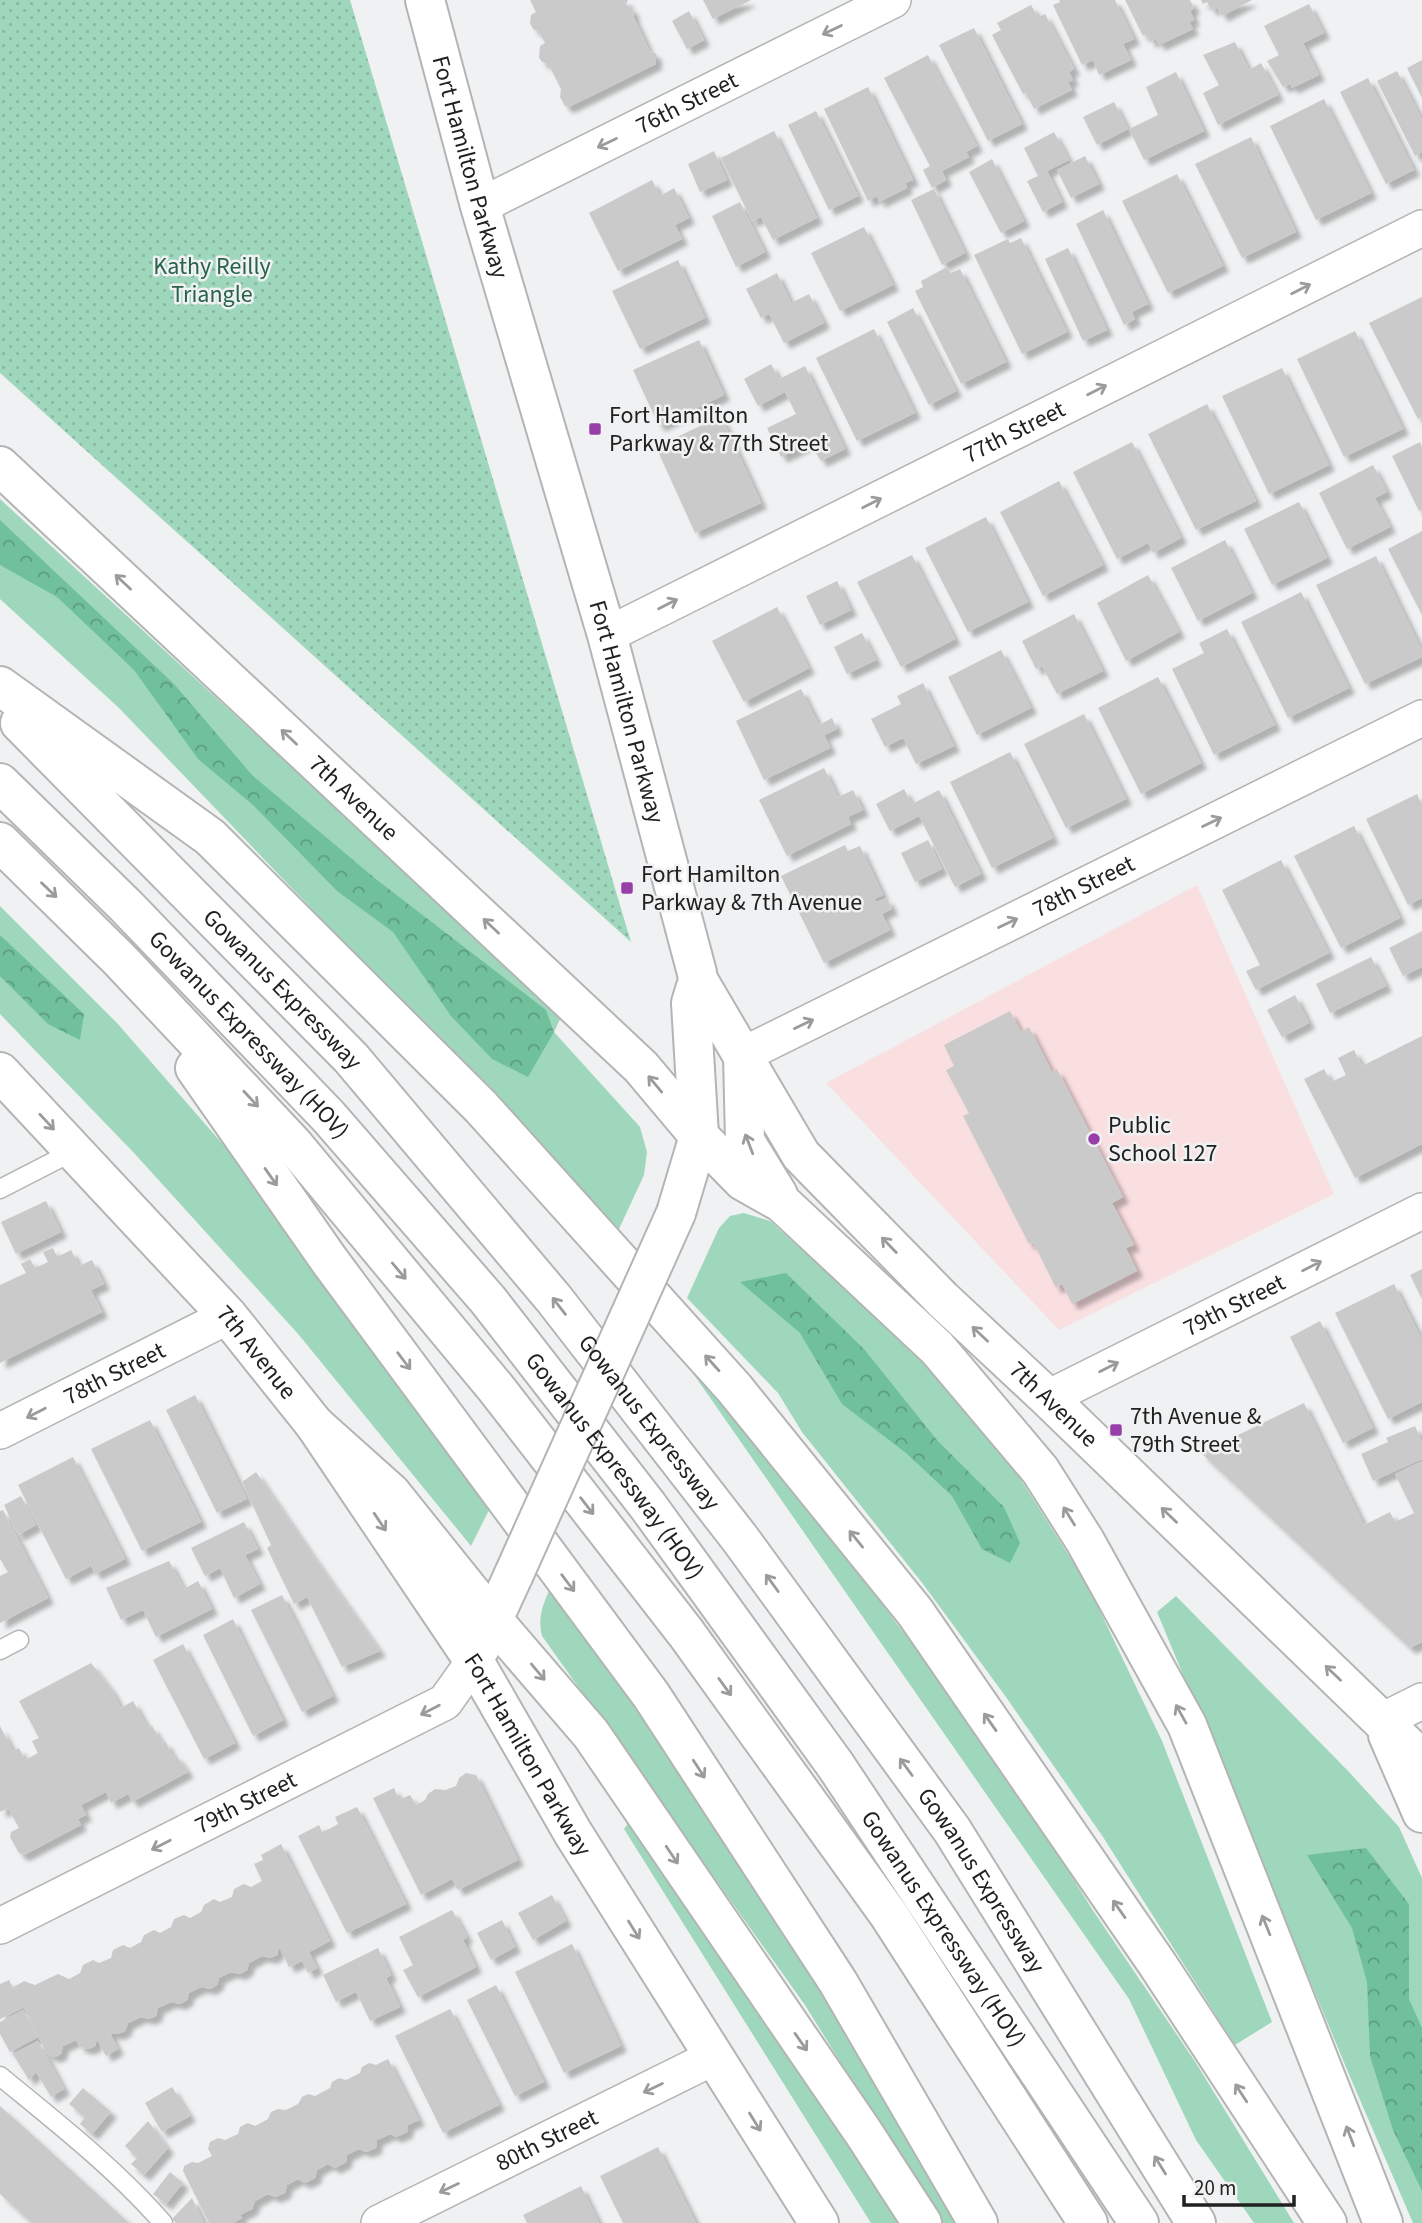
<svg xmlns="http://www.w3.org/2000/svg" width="1422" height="2223" viewBox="0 0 1422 2223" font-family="'Source Sans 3',sans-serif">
<defs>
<pattern id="forest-crowns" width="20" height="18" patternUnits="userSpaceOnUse" patternTransform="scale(1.75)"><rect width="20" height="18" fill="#71c09c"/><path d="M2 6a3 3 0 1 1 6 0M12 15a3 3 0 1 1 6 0" fill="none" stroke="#5c9c7f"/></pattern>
<pattern id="park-dots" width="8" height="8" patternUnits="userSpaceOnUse" patternTransform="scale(1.75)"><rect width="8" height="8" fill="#9fd7bc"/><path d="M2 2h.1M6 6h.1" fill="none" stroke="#89b8a1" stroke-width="1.8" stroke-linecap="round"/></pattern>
<filter id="shadow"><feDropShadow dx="6" dy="6" stdDeviation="2" flood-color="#0004"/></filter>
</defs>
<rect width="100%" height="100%" fill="#f0f1f2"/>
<path fill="#fadfe1" d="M1197,885L1334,1194L1059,1330L826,1083Z"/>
<path fill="#9fd7bc" d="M0,499L250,729L563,1013L554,1032L640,1127L647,1152L644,1175L619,1229L119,708L0,599Z
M0,906L117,1023L234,1157L493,1502L471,1546L299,1335L135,1154L0,1014Z
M744,1213L770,1221L917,1354L1004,1453L1087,1584L1162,1741L1272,2022L1235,2045L1103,1837L1006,1697L923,1584L802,1432L778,1393L687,1298L719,1228L730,1216Z
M674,1346L786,1478L993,1750L1092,1909L1196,2063L1294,2223H1254L1196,2140L1129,1999Z
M553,1583L747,1856L961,2223H940L805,2005L542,1636C537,1616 544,1601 553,1583Z
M1176,1596L1350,1773L1399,1827L1422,1878V2223H1413L1348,2072L1157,1612Z
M629,1822L904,2223H871L624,1829Z"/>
<path fill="url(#forest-crowns)" d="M0,520L174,684L252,775L377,880L546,1010L554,1032L528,1077L492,1059L451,1016L393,932L337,891L253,805L198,759L134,670L57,597L0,565Z
M0,935L84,1014L80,1040L48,1024L0,976Z
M786,1273L864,1349L937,1440L1004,1507L1020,1543L1010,1563L982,1549L952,1496L906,1453L842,1404L800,1333L740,1282Z
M1366,1848L1409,1904V1999L1422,2028V2191L1393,2130L1370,2056L1367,1982L1352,1928L1307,1855Z"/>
<path fill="url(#park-dots)" d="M0,0H350L631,942L0,373Z"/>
<path fill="#cbcacb" filter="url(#shadow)" d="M530,0H628L626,4L633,10L634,18L649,50L656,54V64L569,107L565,106L560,97L561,89L549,65L541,61L539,57L540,46L545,43L539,32L533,29L530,23L531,15L536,12Z
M703,0H751L713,19Z
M1059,0H1115L1134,39L1123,44L1131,60L1099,75L1093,60L1082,65L1053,5L1060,2Z
M1125,0H1190L1194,8L1190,11L1194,20L1189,22L1193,29L1159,45L1156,39L1150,42L1147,34L1143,36Z
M1201,0H1252L1222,16L1217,7L1211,10L1207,2L1203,4Z
M1309,4L1324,33L1303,43L1319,75L1292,88L1290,84L1283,87L1267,61L1279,55L1264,26Z
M1031,5L1038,17L1045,14L1074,69L1069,72L1073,80L1068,82L1072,90L1034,109L1026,93L1023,94L992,35L1001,30L997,23Z
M689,11L704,40L687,49L672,21Z
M974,28L1022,124L988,141L939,45Z
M1235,42L1249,70L1261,63L1278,95L1218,125L1203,93L1219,85L1203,55Z
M928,55L977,146L966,152L969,157L942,171L946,180L932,188L923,170L930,166L884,78Z
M1422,60V98L1407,68Z
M1397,71L1422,120V152L1415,156L1377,81Z
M1176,72L1204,131L1144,160L1129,129L1158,115L1146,87Z
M1368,78L1414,170L1386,184L1340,92Z
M868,87L913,180L905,183L907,188L879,202L877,196L868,201L824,109Z
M1324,99L1371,193L1316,220L1270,126Z
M1114,102L1128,129L1097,145L1083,117Z
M816,111L858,196L829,210L788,125Z
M774,131L817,218L773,240L761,217L752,221L721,158Z
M1054,132L1069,160L1047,171L1062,202L1043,212L1027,181L1038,176L1024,148Z
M1251,137L1296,232L1242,258L1195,164Z
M714,151L727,180L700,192L688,164Z
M1085,156L1099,184L1071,198L1057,170Z
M992,159L1024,221L1001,233L969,172Z
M1177,174L1223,266L1168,293L1122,201Z
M652,180L660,196L674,188L689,218L675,225L682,239L618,271L589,213Z
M934,189L965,253L942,265L911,200Z
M740,202L765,252L736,267L712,216Z
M1103,210L1148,304L1132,312L1135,319L1124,325L1076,224Z
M864,227L893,285L840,311L811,253Z
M1021,238L1067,332L1022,354L974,255L1008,239L1010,243Z
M1068,248L1107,330L1083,341L1045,259Z
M678,260L705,318L640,349L612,291Z
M947,267L951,273L960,269L1006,362L961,384L915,291L923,287L921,281Z
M777,273L791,303L809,294L824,323L784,343L769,314L761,318L746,289Z
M1422,297V417L1418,419L1369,323Z
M913,308L956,391L929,405L887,322Z
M874,329L915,413L857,441L816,358Z
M1355,331L1403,429L1344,457L1297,359Z
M699,340L724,395L659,426L633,370Z
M771,364L779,379L805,366L845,449L821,461L810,443L781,457L767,428L796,414L785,392L758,406L744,379Z
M1282,368L1329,465L1269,494L1222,396Z
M1207,404L1256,501L1196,530L1148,434Z
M721,416L761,503L695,533L656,447Z
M1132,442L1181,538L1153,553L1148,543L1117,559L1073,472Z
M1420,442L1422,447V509L1419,511L1392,456Z
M1373,465L1387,492L1375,498L1390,527L1347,549L1319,493Z
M1059,481L1103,565L1043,596L1000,512Z
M1299,502L1327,558L1272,585L1244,529Z
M986,517L1028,602L968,632L925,548Z
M1422,531V615L1388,549Z
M1225,540L1252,593L1198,621L1171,568Z
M912,555L955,639L901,667L857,582Z
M1376,556L1422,651V657L1365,684L1316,585Z
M1148,575L1179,632L1126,661L1097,603Z
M837,581L851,610L820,625L806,596Z
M1301,592L1349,688L1288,718L1241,622Z
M777,607L809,668L744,702L712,641Z
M1074,614L1103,671L1057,694L1042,666L1036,669L1022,641Z
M1227,629L1275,725L1214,755L1172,669L1204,653L1199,643Z
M862,633L876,660L847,674L834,647Z
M1001,650L1031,708L977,735L948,677Z
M1158,677L1201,763L1141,794L1098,708Z
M923,683L954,746L916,764L903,738L885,747L871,719L901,704L897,696Z
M801,689L819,725L832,718L837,729L824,735L830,748L764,780L736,721Z
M1084,714L1126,799L1066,828L1024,744Z
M1010,752L1053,838L992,868L950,782Z
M824,768L838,797L853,790L863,810L848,817L851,824L787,856L759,800Z
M904,789L912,804L939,790L981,874L955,887L919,816L890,831L876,804Z
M1417,794L1422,805V898L1408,905L1366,819Z
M1354,826L1400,918L1341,948L1294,856Z
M928,840L942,869L915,882L901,853Z
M845,845L848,851L860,846L883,895L874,899L876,902L887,898L892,909L882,914L890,930L824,963L781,876Z
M1281,860L1329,953L1256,990L1246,971L1260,965L1222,890Z
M1422,931V967L1403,976L1389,948Z
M1371,957L1386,986L1330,1013L1316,984Z
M1295,995L1309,1023L1282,1037L1267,1010Z
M1010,1011L1021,1032L1029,1027L1052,1072L1057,1069L1123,1197L1112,1203L1134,1245L1126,1248L1137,1271L1072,1304L1062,1284L1056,1288L1033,1242L1029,1244L963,1116L969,1113L946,1070L954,1066L944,1045Z
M1422,1036V1144L1355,1178L1304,1079L1324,1069L1331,1082L1346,1075L1338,1058L1354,1050L1362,1066Z
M46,1201L61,1232L16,1254L1,1222Z
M53,1248L57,1257L71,1250L79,1266L92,1260L104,1284L91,1290L102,1312L0,1363V1285L26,1273L21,1264L30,1259L35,1268L48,1262L43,1252Z
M1422,1269V1299L1410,1275Z
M1394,1284L1422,1340V1402L1388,1419L1335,1313Z
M1320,1321L1373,1428L1343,1443L1290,1337Z
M195,1395L247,1499L217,1513L166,1410Z
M1304,1403L1364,1525L1390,1512L1395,1522L1414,1513L1395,1474L1422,1461V1642L1410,1648L1201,1453Z
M150,1420L201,1522L142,1551L91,1449Z
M1415,1426L1422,1443V1459L1373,1481L1361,1454L1388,1442L1386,1438Z
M73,1457L125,1559L95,1574L91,1566L66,1579L18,1485Z
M256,1472L313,1556L380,1651L342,1667L307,1597L294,1604L267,1548L271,1545L242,1482Z
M21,1496L36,1525L18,1535L4,1505Z
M3,1510L48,1598L0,1623V1576L8,1572L0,1559V1511Z
M244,1522L258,1549L245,1555L260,1584L234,1598L220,1568L205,1576L191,1548Z
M169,1561L184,1589L198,1581L212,1609L156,1637L143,1610L121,1620L106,1588Z
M282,1595L333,1696L302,1712L251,1610Z
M233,1619L283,1720L253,1736L203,1635Z
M183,1644L235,1743L204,1759L153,1660Z
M91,1663L111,1689L121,1708L133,1701L148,1728L152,1726L162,1743L165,1741L173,1756L176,1755L188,1772L132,1802L128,1794L111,1803L106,1792L81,1805L86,1815L78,1819L81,1825L24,1855L19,1853L10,1837L11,1832L19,1828L8,1808L0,1812V1726L13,1751L19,1748L25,1760L38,1753L32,1741L39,1738L19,1701Z
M466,1773L476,1775L518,1860L458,1890L452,1879L421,1895L373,1798L394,1788L399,1800L410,1795L416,1805L425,1800L428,1794L435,1789L445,1790L456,1786L459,1778Z
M357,1807L406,1904L347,1933L298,1836L319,1825L322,1832L329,1829L338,1824L335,1817Z
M281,1844L330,1941L309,1952L317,1968L308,1973L302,1961L289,1967L279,1947L277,1955L270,1958L262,1956L249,1963L247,1970L240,1974L231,1972L219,1978L217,1985L210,1989L201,1987L189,1993L187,2000L180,2004L171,2002L158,2008L156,2016L149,2019L141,2017L128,2023L125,2031L118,2034L110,2033L118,2049L106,2056L97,2039L95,2046L88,2049L80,2047L76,2040L63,2046L61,2054L55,2057L47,2054L14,1987L24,1981L35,1985L58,1974L69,1979L80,1973L83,1965L93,1960L99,1963L111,1958L113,1950L123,1945L130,1948L141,1942L144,1935L154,1930L160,1933L171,1927L174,1919L184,1915L190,1918L201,1912L204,1905L214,1899L220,1902L232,1897L234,1889L244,1884L251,1887L262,1881L254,1864L263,1860L261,1855Z
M552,1895L566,1921L533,1940L518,1913Z
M452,1910L467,1937L463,1940L476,1967L418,1997L403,1970L413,1965L399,1937Z
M502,1920L515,1947L491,1960L477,1933Z
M572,1944L621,2046L564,2073L515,1972Z
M378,1948L391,1975L386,1978L400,2007L370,2021L356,1992L336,2002L323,1975Z
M9,1980L23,2008L0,2019V1984Z
M496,1985L544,2082L515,2096L467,2000Z
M450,2009L499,2105L443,2133L395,2036Z
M23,2010L38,2037L10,2052L0,2034V2022Z
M38,2041L64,2089L51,2097L36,2072L29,2080L13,2054Z
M388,2059L419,2120L408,2125L407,2132L396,2137L390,2134L377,2140L376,2148L366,2152L359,2149L347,2155L346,2162L335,2168L328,2164L317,2170L315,2178L305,2183L298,2179L287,2185L285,2193L275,2197L268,2194L255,2201L252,2209L240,2215L242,2218L233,2223H209L183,2171L184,2166L192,2162L198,2163L212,2156L208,2149L210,2142L218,2138L225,2140L238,2134L240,2127L248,2123L255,2126L268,2119L271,2112L278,2109L286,2110L298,2104L302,2097L308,2094L315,2096L330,2088L332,2082L339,2078L346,2080L360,2073L362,2067L369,2063L376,2065Z
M172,2087L190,2116L162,2132L145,2103Z
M83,2088L111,2112L92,2134L80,2124L85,2117L69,2104Z
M0,2106L28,2131L129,2223H32L0,2194Z
M148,2121L168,2148L144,2175L131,2164L137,2158L125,2146Z
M658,2147L696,2223H623L600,2176Z
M170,2172L183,2183L166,2204L153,2194Z
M581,2186L599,2223H527L523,2215Z
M192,2198L204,2223H176L172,2219Z"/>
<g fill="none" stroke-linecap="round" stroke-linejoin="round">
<g stroke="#b3b4b4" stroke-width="21">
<path id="service" d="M0,1189L74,1151
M0,1650L19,1640
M0,2076C56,2122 115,2168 163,2223"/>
</g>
<g stroke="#b3b4b4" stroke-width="38">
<g id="minor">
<path id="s1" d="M480,206L893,0"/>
<path id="s2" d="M607,635L1422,228"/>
<path id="s3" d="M743,1055L1422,718"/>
<path id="s4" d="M1048,1398L1422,1211"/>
<path id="s5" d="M0,1431L228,1316"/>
<path d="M1382,1721L1422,1701"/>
<path id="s6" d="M0,1926L445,1702L474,1661"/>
<path id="s7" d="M379,2223L714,2057"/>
</g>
</g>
<g stroke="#b3b4b4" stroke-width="42">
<g id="secondary">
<path id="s8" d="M425,0L480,206L607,635L697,973L698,980L691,1003L699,1136L676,1213"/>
<path id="s9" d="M0,466L641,1067L699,1136"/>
<path id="s10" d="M698,980L801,1155L942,1299L1048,1398L1422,1760"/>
<path id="s11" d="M0,1072L228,1316L315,1425L474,1661L573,1833L819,2223"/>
<path d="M480,1648L514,1574"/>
<path d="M1388,1735L1422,1813"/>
</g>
</g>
<g stroke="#b3b4b4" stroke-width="42">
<g id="motorway">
<path d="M0,686L210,837L481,1107L734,1388L915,1612L1158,1965L1327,2223"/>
<path id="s12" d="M20,723L351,1058L554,1299L741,1540L952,1830L1196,2223"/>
<path id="s13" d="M0,783L126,906L328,1116L488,1300L648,1506L836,1766L1139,2223"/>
<path d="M0,842L120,960L293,1144L495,1387L686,1633L889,1915L1088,2223"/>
<path d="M743,1055L745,1141L778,1195"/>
<path d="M195,1068L329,1260L651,1695L838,1982L978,2223"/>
<path d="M699,1136L743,1181L782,1203L937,1348L1040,1470L1085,1541L1187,1725L1383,2223"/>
<path d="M315,1425L391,1493L493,1620L591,1734L863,2132L922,2223"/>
</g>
</g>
<use href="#service" stroke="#fff" stroke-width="18"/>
<use href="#minor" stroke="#fff" stroke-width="35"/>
<use href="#secondary" stroke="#fff" stroke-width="38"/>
<use href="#motorway" stroke="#fff" stroke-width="38"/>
<g stroke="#b3b4b4" stroke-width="42" stroke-linecap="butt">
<path id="secondary-bridge" d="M514,1574L676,1213"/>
</g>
<use href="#secondary-bridge" stroke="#fff" stroke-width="38"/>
</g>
<defs><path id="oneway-shaft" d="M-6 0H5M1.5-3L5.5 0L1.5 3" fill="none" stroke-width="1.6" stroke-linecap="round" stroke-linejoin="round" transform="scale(1.75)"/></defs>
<g stroke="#9b9b9b">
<use href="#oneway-shaft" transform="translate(832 30) rotate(154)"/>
<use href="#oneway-shaft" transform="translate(607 143) rotate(154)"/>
<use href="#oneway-shaft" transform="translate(1301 289) rotate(-27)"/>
<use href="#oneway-shaft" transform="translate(1097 390) rotate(-27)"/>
<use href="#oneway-shaft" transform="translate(872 503) rotate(-27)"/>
<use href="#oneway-shaft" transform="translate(123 582) rotate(-137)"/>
<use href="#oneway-shaft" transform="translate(668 604) rotate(-27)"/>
<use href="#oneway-shaft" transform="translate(289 737) rotate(-137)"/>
<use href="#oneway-shaft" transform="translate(1212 822) rotate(-26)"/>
<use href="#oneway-shaft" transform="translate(49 890) rotate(44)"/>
<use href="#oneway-shaft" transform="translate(1008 923) rotate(-26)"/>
<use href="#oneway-shaft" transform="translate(491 926) rotate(-137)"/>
<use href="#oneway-shaft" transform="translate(804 1024) rotate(-26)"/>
<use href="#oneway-shaft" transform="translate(655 1084) rotate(-130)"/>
<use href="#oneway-shaft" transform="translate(251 1099) rotate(47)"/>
<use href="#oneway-shaft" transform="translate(47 1122) rotate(47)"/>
<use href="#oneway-shaft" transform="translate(749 1144) rotate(-111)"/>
<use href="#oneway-shaft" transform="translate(271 1177) rotate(55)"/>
<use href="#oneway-shaft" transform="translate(889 1245) rotate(-134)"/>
<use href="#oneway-shaft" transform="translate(1312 1266) rotate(-27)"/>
<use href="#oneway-shaft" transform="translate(399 1271) rotate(50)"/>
<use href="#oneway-shaft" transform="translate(559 1306) rotate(-128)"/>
<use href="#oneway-shaft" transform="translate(980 1334) rotate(-137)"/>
<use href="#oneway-shaft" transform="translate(404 1361) rotate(53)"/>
<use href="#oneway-shaft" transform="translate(712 1363) rotate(-132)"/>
<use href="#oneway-shaft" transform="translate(1109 1367) rotate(-27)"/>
<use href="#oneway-shaft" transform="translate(36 1413) rotate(153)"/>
<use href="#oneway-shaft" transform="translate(587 1506) rotate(52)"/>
<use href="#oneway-shaft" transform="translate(1169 1515) rotate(-136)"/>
<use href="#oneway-shaft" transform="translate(1069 1516) rotate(-122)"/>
<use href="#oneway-shaft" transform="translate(380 1522) rotate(56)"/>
<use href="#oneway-shaft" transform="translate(856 1539) rotate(-129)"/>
<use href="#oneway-shaft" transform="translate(568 1583) rotate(53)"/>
<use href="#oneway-shaft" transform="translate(772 1583) rotate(-126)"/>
<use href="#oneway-shaft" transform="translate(538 1672) rotate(50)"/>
<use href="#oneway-shaft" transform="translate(1333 1673) rotate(-136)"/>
<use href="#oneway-shaft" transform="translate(725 1687) rotate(54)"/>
<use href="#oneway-shaft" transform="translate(430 1710) rotate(153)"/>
<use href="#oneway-shaft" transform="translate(1181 1714) rotate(-119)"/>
<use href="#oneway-shaft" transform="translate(990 1722) rotate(-125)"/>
<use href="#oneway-shaft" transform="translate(906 1767) rotate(-126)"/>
<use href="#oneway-shaft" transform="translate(699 1769) rotate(57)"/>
<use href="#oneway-shaft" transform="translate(161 1845) rotate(153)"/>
<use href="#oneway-shaft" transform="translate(672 1855) rotate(56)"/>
<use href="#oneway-shaft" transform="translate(1119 1909) rotate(-125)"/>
<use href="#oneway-shaft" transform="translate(1266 1925) rotate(-112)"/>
<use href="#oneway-shaft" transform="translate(634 1930) rotate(58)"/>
<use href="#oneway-shaft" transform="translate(801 2042) rotate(55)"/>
<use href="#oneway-shaft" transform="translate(653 2088) rotate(154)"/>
<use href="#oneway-shaft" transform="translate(1241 2093) rotate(-123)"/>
<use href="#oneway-shaft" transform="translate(755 2122) rotate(58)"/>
<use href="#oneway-shaft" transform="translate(1350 2136) rotate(-111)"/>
<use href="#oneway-shaft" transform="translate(1160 2165) rotate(-122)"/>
<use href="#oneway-shaft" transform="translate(449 2188) rotate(154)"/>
</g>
<g fill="#973ea9" stroke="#f0f1f2" stroke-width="2.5">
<rect x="588" y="422" width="14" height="14" rx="3.5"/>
<rect x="620" y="881" width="14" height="14" rx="3.5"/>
<circle cx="1094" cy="1139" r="7"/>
<rect x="1109" y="1423" width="14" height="14" rx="3.5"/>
</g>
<g text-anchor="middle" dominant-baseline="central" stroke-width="5" stroke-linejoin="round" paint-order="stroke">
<g font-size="24" fill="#212121" stroke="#f0f1f2">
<text stroke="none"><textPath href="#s1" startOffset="231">76th Street</textPath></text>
<text stroke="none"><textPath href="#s8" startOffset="173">Fort Hamilton Parkway</textPath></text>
<text stroke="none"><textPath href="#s2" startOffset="455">77th Street</textPath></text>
<text stroke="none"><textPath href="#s8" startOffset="740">Fort Hamilton Parkway</textPath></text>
<text stroke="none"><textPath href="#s9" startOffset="485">7th Avenue</textPath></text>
<text stroke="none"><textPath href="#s3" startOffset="380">78th Street</textPath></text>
<text stroke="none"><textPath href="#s12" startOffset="374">Gowanus Expressway</textPath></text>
<text stroke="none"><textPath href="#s13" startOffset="354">Gowanus Expressway (HOV)</textPath></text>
<text stroke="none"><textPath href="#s4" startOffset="208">79th Street</textPath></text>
<text stroke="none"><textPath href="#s11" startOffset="380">7th Avenue</textPath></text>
<text stroke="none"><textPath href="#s5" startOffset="128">78th Street</textPath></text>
<text stroke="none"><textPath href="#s10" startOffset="558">7th Avenue</textPath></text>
<text stroke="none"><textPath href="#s12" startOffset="942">Gowanus Expressway</textPath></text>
<text stroke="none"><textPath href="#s13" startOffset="920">Gowanus Expressway (HOV)</textPath></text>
<text stroke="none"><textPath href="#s11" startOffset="866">Fort Hamilton Parkway</textPath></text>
<text stroke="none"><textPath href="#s6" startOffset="275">79th Street</textPath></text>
<text stroke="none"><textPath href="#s12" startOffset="1508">Gowanus Expressway</textPath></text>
<text stroke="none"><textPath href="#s13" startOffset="1488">Gowanus Expressway (HOV)</textPath></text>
<text stroke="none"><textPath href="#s7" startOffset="187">80th Street</textPath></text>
</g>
<g font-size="24" fill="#27634a" stroke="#f0f1f2">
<text x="212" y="266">Kathy Reilly<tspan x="212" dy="28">Triangle</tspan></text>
</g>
<g font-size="24" fill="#212121" stroke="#f0f1f2" text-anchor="start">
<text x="609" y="415">Fort Hamilton<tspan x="609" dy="28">Parkway &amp; 77th Street</tspan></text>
<text x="641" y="874">Fort Hamilton<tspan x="641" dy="28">Parkway &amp; 7th Avenue</tspan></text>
<text x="1108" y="1125">Public<tspan x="1108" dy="28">School 127</tspan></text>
<text x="1130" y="1416">7th Avenue &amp;<tspan x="1130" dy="28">79th Street</tspan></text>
</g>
</g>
<path d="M1184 2195v10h110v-10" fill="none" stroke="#212121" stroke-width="3.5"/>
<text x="1194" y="2195" font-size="21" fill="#212121" stroke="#f0f1f2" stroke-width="5" paint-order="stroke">20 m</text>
</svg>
